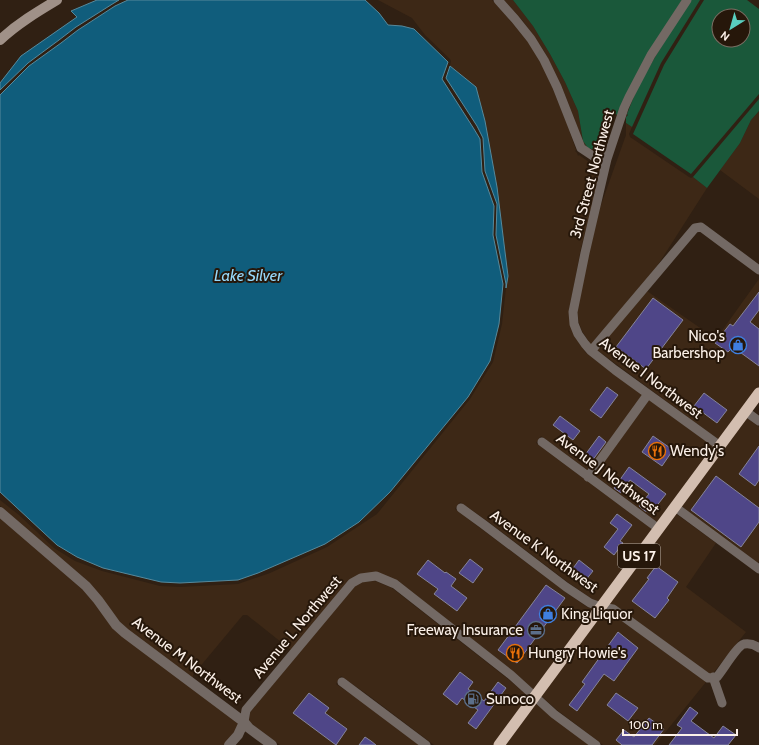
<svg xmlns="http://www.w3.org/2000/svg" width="759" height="745" viewBox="0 0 759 745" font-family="Cabin,sans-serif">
<rect width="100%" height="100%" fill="#302013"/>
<path fill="#3d2816" d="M378,0H492L516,27L528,42L541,62L553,89L567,124L576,150L575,151L577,153L578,156L579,155L589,162L591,163L598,162L601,163L602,161H608L593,203L581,248L569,311L575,336L585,352L612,373L643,395L588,471L541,436L536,443L653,530L600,602L592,599L569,583L486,520L460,502L455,509L564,591L587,607L594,609L534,690L514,672L398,581L361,574L291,650L247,615H243L193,675V678L128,630L120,622L84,578L0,506V500L19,515L54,548L75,561L102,571L160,586L180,587L238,584L270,573L327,547L377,514L470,399L493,362L502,324L506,288L508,276L497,187L485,121L476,87L450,66L451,61L450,59L425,35L412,18Z
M504,0H513L533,26L550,54L565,82L578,111L583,141L588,148L595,150L602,141L596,153L584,147L575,120L561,85L544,51L523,21Z
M759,111V199L720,170L740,143L751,120Z
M626,123L632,127L629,134L630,137L689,177L691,178L693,177L707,188L654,271L591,345L582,331L579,323L577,311L589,253L601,205L626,135Z
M759,279V387L719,440L597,350L647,291L716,339Z
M649,400L714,447L658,523L594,475Z
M746,417L759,427V561L758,563L681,506Z
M675,513L716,543L686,587L746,632L714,672L710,674L691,661L616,606L608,604Z
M0,518L83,590L95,603L239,724L234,733L224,745H0Z
M375,581L392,588L508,679L529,697L494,745H434L368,695L341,676L336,684L363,702L419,745H280L252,724L249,721L250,712L354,586L362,582Z
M602,612L611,613L706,682L655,745H603L557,710L540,695Z
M535,703L589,745H504Z"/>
<path fill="#1a583a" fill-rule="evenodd" d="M513,0H682L648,53L619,112H618V114L617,115L614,113L602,141L595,150L588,148L583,141L578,111L565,82L550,54L533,26Z
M691,0H700L661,63L632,127L626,123V117L628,115L627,114C642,73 668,37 691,0Z
M704,0H747L759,9V94L691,174L633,134L664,65ZM719,16H743V40H719Z
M759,99V111L751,120L740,143L707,188L693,177Z"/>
<path fill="#105d7c" stroke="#56899c" d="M97,0H119L114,3L76,27L59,40L28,63L0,90V83L21,56L77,17L71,11Z
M128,0H365L379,13L388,25L402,26L414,29L448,62L442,79L474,129L480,139L482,172L494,206L493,235L503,284L499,324L490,361L468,397L390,492L359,522L325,544L258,573L238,580L180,583L161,582L103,568L77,557L57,545L0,492V95L29,66L61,43L78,30L115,6Z
M450,66L476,87L485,121L497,187L508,276L506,288V284L496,235L497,204L485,171L483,138L477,126L446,78Z"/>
<path fill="#4f4688" stroke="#85849a" d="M759,292V310L750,322L759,329V366L733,347L728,352L715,343L730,324L733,326Z
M653,298L683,320L646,369L616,347Z
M607,387L618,395L601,418L590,410Z
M704,393L727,410L717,423L694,406Z
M560,416L580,431L573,440L553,425Z
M599,436L606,442L592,461L585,455Z
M653,436L673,450L662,466L642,452Z
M759,446V480L755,486L739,474Z
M629,467L666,494L651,513L645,511L639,506L649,494L630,480L621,493L614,488Z
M716,476L759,508V522L741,547L691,510Z
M617,514L632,525L620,541L623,543L614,555L604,547L618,529L610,523Z
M470,559L483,569L473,583L459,573Z
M428,560L445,573L446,572L456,579L451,586L467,598L457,611L434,594L438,589L417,574Z
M579,560L593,571L585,581L571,571Z
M656,566L678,582L667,598L669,600L655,618L632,601L649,579L647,578Z
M546,585L565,598L517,663L498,650Z
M618,632L638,648L614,681L604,674L577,711L569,705L585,684L582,682Z
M460,672L473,682L468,689L484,701L498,682L506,688L476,729L468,723L478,710L462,698L457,705L443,694Z
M309,693L329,708L325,713L347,729L336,745L293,713Z
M616,693L638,708L628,721L607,705Z
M690,707L698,713L691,721L714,738L723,726L736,735L728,745H669L682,728L677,725Z
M649,718L664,729L652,745H622L616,740L624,730L634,737Z
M365,737L371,741L376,745H359Z"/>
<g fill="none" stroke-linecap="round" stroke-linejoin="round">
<path stroke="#736964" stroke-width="9" d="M498,0L515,19L531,39L544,60L557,87L581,148L593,156L607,159
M687,0L651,55L629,97L624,108L607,159L585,253L573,312L574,324L578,334L585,344L591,351L615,370L720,446
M591,351L695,228L701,227L759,270
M745,411L759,421
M542,442L659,529
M588,477L648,394
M675,507L759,569
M461,508L483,524L566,587L590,603L601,607L613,609L708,678L717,677C723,670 737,646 744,644C749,643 755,645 759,648
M713,677L722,703
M342,682L426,745
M244,722L246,710L352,583L361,578L376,576L395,584L511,675L554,714L596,745"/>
<path stroke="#736964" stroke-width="10" d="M0,512L86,586L98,600L116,625L125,633L244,722L249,728L272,745
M229,745L238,735L244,722"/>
<path stroke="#a09188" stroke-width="10" d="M0,40C17,24 37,12 57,0"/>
<path stroke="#d3beb0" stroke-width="11" d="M499,745L759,393"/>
</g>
<defs>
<g id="shop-ring" transform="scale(0.9)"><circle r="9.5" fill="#26170a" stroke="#3f7fe0" stroke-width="1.5"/><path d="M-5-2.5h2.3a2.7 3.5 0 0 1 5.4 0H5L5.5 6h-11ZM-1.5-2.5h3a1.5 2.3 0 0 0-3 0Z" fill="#3f7fe0"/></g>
<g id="restaurant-ring" transform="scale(0.9)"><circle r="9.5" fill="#26170a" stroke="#e8710a" stroke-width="1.5"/><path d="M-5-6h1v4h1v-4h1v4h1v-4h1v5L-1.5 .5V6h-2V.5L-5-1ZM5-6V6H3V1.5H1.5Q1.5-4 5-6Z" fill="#e8710a"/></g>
<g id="office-ring" transform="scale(0.9)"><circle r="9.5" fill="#26170a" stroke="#5c6f8a" stroke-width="1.5"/><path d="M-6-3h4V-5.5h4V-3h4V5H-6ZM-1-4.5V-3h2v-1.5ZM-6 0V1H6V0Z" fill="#5c6f8a"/></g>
<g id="fuel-ring" transform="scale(0.9)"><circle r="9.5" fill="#26170a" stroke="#5c6f8a" stroke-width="1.5"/><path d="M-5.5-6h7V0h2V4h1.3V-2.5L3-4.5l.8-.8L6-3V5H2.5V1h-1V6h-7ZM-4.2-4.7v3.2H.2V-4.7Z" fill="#5c6f8a"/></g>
</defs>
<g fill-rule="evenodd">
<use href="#shop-ring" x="738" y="345"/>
<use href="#restaurant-ring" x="657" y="451"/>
<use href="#shop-ring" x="548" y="614"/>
<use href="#office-ring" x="536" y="630"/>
<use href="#restaurant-ring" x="515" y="653"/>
<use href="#fuel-ring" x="473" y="699"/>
</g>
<g text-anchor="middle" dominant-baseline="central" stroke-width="4" stroke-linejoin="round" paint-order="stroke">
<rect fill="#26170a" stroke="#bbafa5" stroke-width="1" x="618" y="544" width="42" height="24" rx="3"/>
<g font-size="14" font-weight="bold" fill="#fbf0e8">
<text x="639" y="556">US 17</text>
</g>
<g font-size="15" fill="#fbf0e8" stroke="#26170a">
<text transform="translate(592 174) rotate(-75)">3rd Street Northwest</text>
<text transform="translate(651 378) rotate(37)">Avenue I Northwest</text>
<text transform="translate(608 474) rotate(37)">Avenue J Northwest</text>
<text transform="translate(544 551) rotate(36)">Avenue K Northwest</text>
<text transform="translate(297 627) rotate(-50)">Avenue L Northwest</text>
<text transform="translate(187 660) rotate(37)">Avenue M Northwest</text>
</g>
<g font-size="15" fill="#fbf0e8" stroke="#26170a" text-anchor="start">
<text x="725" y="336" text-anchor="end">Nico's<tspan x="725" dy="17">Barbershop</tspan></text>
<text x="670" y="451">Wendy's</text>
<text x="561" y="614">King Liquor</text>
<text x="523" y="630" text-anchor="end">Freeway Insurance</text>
<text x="528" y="653">Hungry Howie's</text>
<text x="486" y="699">Sunoco</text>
</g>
<g font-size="16" font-style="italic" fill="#96d8fa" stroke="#26170a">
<text x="248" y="275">Lake Silver</text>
</g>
</g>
<g transform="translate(731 28) rotate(217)"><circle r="19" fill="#26170a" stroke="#7b6e63"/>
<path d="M0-3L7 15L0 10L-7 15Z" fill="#59cebf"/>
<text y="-6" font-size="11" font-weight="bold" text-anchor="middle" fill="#fbf0e8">N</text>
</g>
<path d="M623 729v6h114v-6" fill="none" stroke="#fbf0e8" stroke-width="2"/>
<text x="629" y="729" font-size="12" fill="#fbf0e8" stroke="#26170a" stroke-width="3" paint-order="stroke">100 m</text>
</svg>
